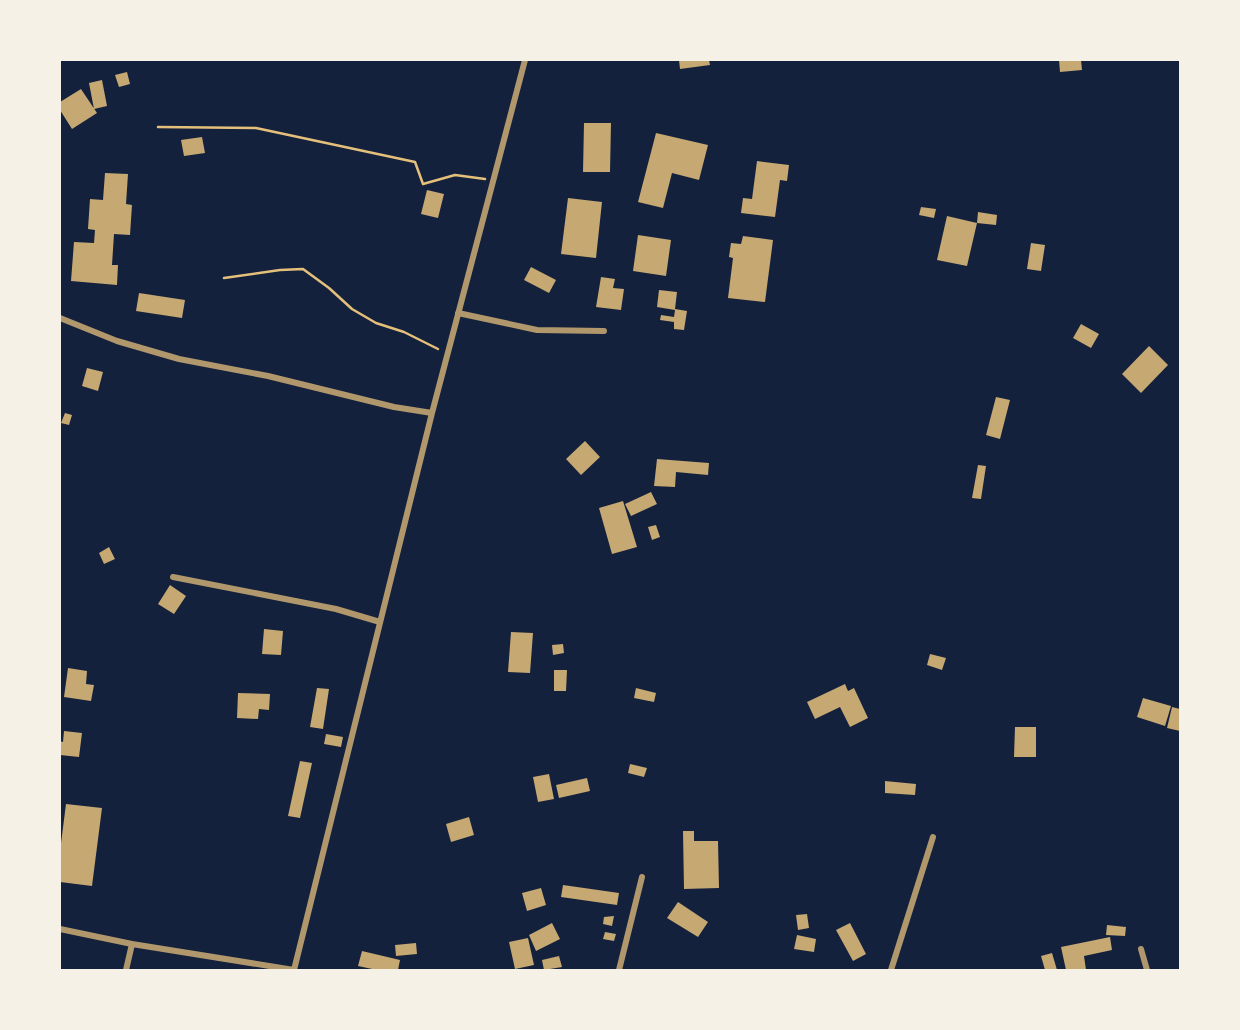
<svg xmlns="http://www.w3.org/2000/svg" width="1240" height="1030" viewBox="0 0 1240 1030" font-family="Commissioner,sans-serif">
<rect width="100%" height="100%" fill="#14213d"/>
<path fill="#c6a872" d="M679,60H709L710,65L680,69Z
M1059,60H1081L1082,70L1060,72Z
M127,72L130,84L119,87L115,75Z
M102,80L107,106L94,109L89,83Z
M81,89L97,113L72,129L60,110V102Z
M584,123H611L610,172H583Z
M656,133L708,145L699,180L672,173L663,208L638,202Z
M202,137L205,153L184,156L181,140Z
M757,161L789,165L787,181L780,180L775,217L741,213L743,198L752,199Z
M105,173L128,174L126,204L132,205L130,235L114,234L112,265H118L117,285L71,281L74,242L94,243L95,230L88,229L90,199L103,200Z
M427,190L444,194L438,218L421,214Z
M568,198L602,202L596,258L561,254Z
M921,207L936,209L934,218L919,215Z
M978,212L997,215L996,225L977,223Z
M947,216L977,223L967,266L937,260Z
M638,235L671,240L666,276L633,271Z
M743,236L773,240L765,302L728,298L733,258L729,257L731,243L741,244Z
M1031,243L1045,245L1041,271L1027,269Z
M531,267L556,280L549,293L524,280Z
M601,277L615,279L613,288L624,289L621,310L596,307Z
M659,290L677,292L675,309L687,311L684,330L674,329V322L660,320L661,315L674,317L675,310L657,307Z
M139,293L185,300L182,318L136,311Z
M1081,324L1099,334L1091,348L1073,338Z
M1149,346L1168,365L1141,393L1122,374Z
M87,368L103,372L98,391L82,386Z
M996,397L1010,400L1000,439L986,435Z
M65,413L72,415L69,425L61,423Z
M585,441L600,457L581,475L566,459Z
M657,459L709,463L708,475L676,472L675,487L654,486Z
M978,465L986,466L981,499L972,498Z
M651,492L657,504L631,516L625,504Z
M623,501L637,547L612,554L599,508Z
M656,525L660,537L652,540L648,527Z
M109,547L115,559L104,564L99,553Z
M170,585L186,596L174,614L158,604Z
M264,629L283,631L281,655L262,654Z
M511,632L533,633L530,673L508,672Z
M563,644L564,653L553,655L552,645Z
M930,654L946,658L942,670L927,665Z
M68,668L87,671L86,684L94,685L91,701L64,697Z
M554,670H567L566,691H554Z
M845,684L848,691L854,688L868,718L850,727L840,707L815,719L807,702Z
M317,688L329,689L323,729L310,727Z
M636,688L656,693L654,702L634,698Z
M238,693L270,694L269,710L259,709L258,719L237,718Z
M1143,698L1171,706L1165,726L1137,717Z
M1172,707L1180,709V731L1167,728Z
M1015,727H1036V757H1014Z
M64,731L82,733L79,757L60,755V741L63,742Z
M326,734L343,737L341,747L324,744Z
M300,761L312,763L300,818L288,816Z
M630,764L647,768L644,777L628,773Z
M549,774L554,799L538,802L533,777Z
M587,778L590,791L559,798L556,785Z
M885,781L916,784L915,795L885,793Z
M66,804L102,808L92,886L60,882V851Z
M469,817L474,835L451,842L446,824Z
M683,831H694V841H718L719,888L684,889Z
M563,885L619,893L617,905L561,897Z
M541,888L546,905L527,911L522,893Z
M678,902L708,922L698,937L667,918Z
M807,914L809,928L798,930L796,915Z
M614,916L612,926L603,924L604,917Z
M552,923L560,939L536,951L529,935Z
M850,923L866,954L853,961L836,930Z
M1107,925L1126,927L1125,936L1106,935Z
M605,932L616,934L614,941L603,939Z
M797,935L816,939L814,952L794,949Z
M1110,937L1112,950L1084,956L1086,970H1066L1061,947Z
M528,938L534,965L515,969L509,942Z
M416,943L417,954L396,956L395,945Z
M362,951L400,960L398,970H377L358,966Z
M1052,953L1057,970H1045L1041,956Z
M559,956L562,967L544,970L542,960Z"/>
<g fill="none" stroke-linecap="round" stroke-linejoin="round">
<path stroke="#e5c07b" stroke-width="2.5" d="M158,127L256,128L415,162L423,184L455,175L485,179
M224,278L280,270L303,269L329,288L352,309L376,323L404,332L438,349"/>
<path stroke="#b1986c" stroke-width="6" d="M458,313L537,330L604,331
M60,318L117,341L179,359L268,376L394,407L432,413
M173,577L336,609L380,622
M60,929L132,944L294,970
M1141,949L1147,970
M126,970L132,944
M294,970L432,413L525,60
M619,970L642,877
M891,970L933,837"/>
</g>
<rect width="1240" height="1030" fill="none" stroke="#f6f1e7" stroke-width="122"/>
</svg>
